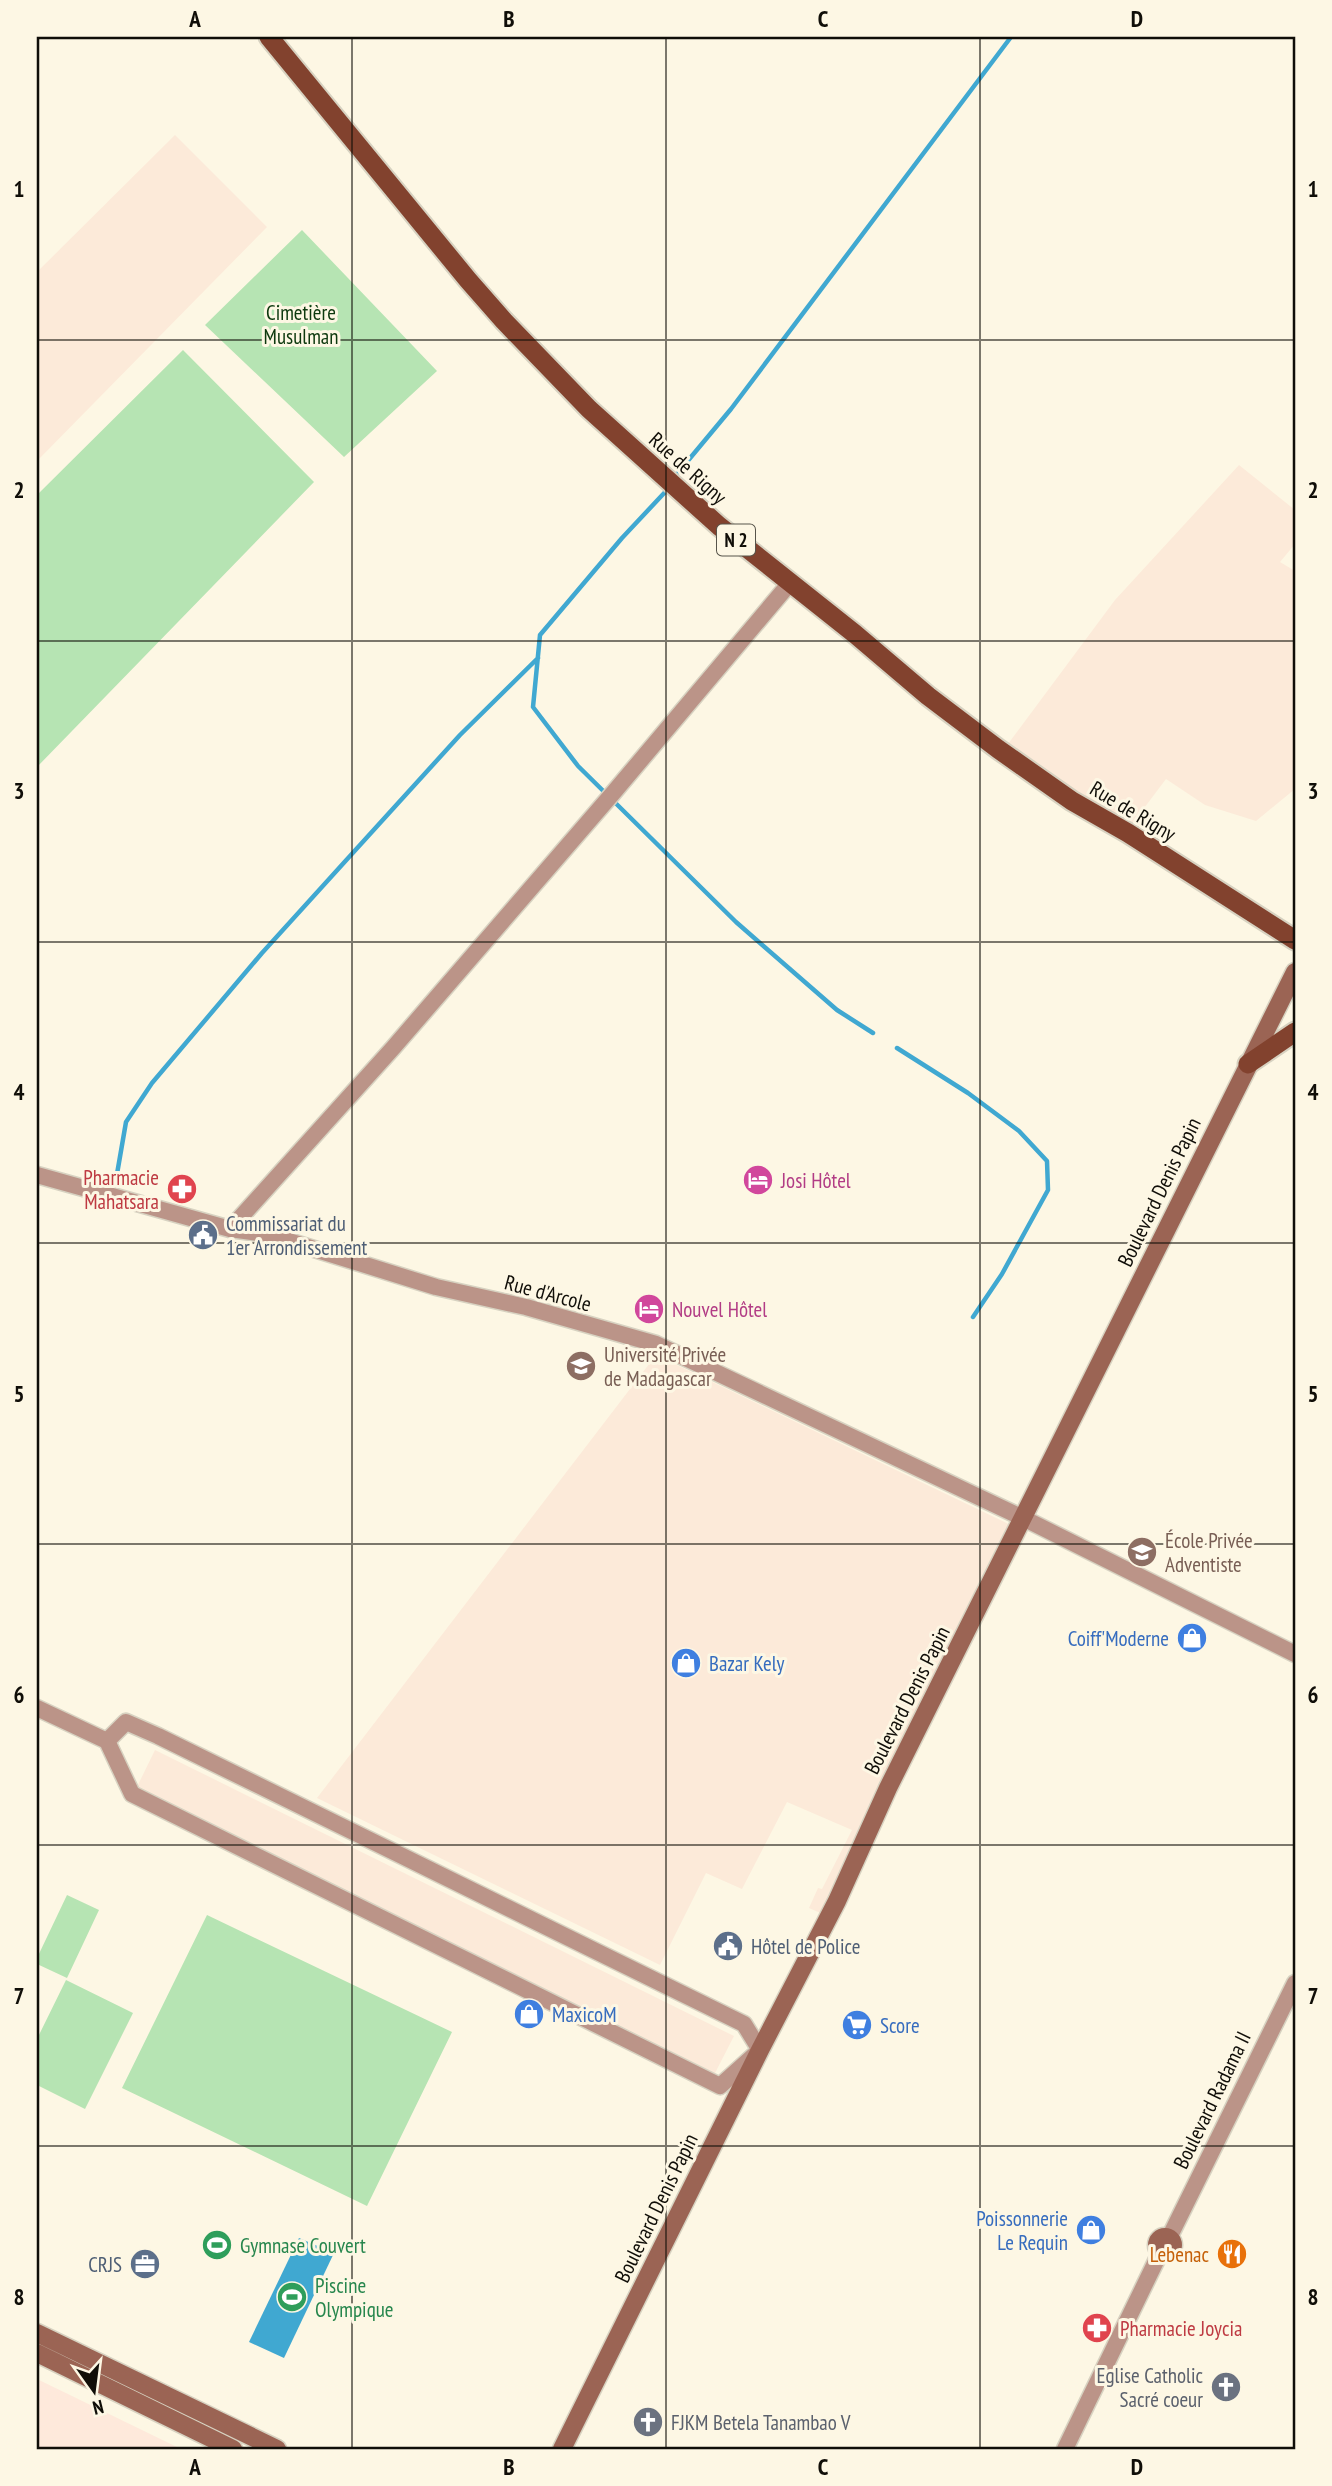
<svg xmlns="http://www.w3.org/2000/svg" width="1332" height="2486" viewBox="0 0 1332 2486" font-family="'PT Sans Narrow',sans-serif">
<rect width="100%" height="100%" fill="#fdf7e4"/>
<path fill="#fcead9" d="M175,135L267,227L37,461V272Z
M1239,465L1295,510V544L1280,562L1295,571V789L1256,821L1205,805L1166,779L1129,828L1005,748L1115,600Z
M656,1355L1019,1529L825,1915L809,1908L818,1888L822,1889L852,1830L787,1802L742,1889L706,1873L660,1965L317,1798Z
M155,1750L734,2036L713,2077L135,1791Z"/>
<path fill="#fee9db" d="M37,2379L181,2449H37Z"/>
<path fill="#b6e4b3" d="M302,230L437,371L344,457L205,325Z
M183,350L314,482L37,767V495Z
M67,1895L99,1910L67,1978L37,1964V1958Z
M207,1915L452,2032L367,2206L122,2088Z
M66,1980L133,2013L85,2109L37,2085V2039Z"/>
<path fill="#40a8d1" d="M299,2238L334,2253L284,2358L249,2342Z"/>
<g fill="none" stroke-linecap="round" stroke-linejoin="round">
<path stroke="#40a8d1" stroke-width="4.5" d="M676,475L731,409L1011,37
M667,490L622,538L540,635L533,707L578,766L736,922L837,1010L873,1033
M897,1048L968,1093L1019,1131L1047,1161L1048,1190L1002,1274L973,1317
M117,1174L126,1122L152,1083L262,953L350,856L460,735L538,658"/>
<g stroke="#d7d2c1" stroke-width="19">
<path id="tertiary" d="M37,1175L230,1229L266,1234L436,1287L526,1307L656,1344L1023,1518L1295,1654
M230,1229L393,1048L614,792L790,583
M37,1708L107,1741L132,1794L720,2086L760,2050L744,2024L158,1736L126,1722L107,1741
M1169,2238L1295,1983
M1065,2449L1161,2251"/>
</g>
<g stroke="#d7d2c1" stroke-width="21">
<path id="secondary" d="M1157 2245a8 8 0 1 1 16 0a8 8 0 1 1-16 0Z
M37,2333L277,2449
M37,2353L233,2449
M562,2449L760,2050L837,1901L888,1788L1295,972"/>
</g>
<g stroke="#d7d2c1" stroke-width="23">
<path id="primary" d="M269,37L468,280L504,321L589,409L719,526L855,634L928,696L998,749L1072,801L1128,833L1295,940
M1248,1064L1295,1032"/>
</g>
<use href="#tertiary" stroke="#bb9488" stroke-width="16"/>
<use href="#secondary" stroke="#9b6454" stroke-width="18"/>
<use href="#primary" stroke="#82422e" stroke-width="19"/>
</g>
<path fill="none" stroke="#100e08" stroke-width="2" stroke-opacity="0.55" d="M352,37V2449M666,37V2449M980,37V2449M37,340H1295M37,641H1295M37,942H1295M37,1243H1295M37,1544H1295M37,1845H1295M37,2146H1295"/>
<defs>
<g id="hotel-disc" transform="scale(1.575)"><circle r="9.5" fill="#d1479c" stroke="#fdf7e4"/><path d="M-6-4.5h1.5V1H6V5H4.5V3h-9V5H-6ZM-4 0a1.8 1.8 0 1 1 3.6 0ZM.5 0V-2.5h3Q6-2.5 6 0Z" fill="#fff"/></g>
<g id="pharmacy-disc" transform="scale(1.575)"><circle r="9.5" fill="#e0444e" stroke="#fdf7e4"/><path d="M-2-6h4v4h4v4h-4v4h-4v-4h-4v-4h4Z" fill="#fff"/></g>
<g id="civic-disc" transform="scale(1.575)"><circle r="9.5" fill="#5c6f8a" stroke="#fdf7e4"/><path d="M-.6-6.5H3V-4.5H.6V-3L4-1V1h2V6H-6V1h2V-1L-.6-3ZM-1.2 2.5V6h2.4V2.5Z" fill="#fff"/></g>
<g id="university-disc" transform="scale(1.575)"><circle r="9.5" fill="#8d6e63" stroke="#fdf7e4"/><path d="M0-5L7-2L0 1L-7-2ZM-4 1L0 2.5L4 1V4Q0 6-4 4Z" fill="#fff"/></g>
<g id="school-disc" transform="scale(1.575)"><circle r="9.5" fill="#8d6e63" stroke="#fdf7e4"/><path d="M0-5L7-2L0 1L-7-2ZM-4 1L0 2.5L4 1V4Q0 6-4 4Z" fill="#fff"/></g>
<g id="shop-disc" transform="scale(1.575)"><circle r="9.5" fill="#3f7fe0" stroke="#fdf7e4"/><path d="M-5-2.5h2.3a2.7 3.5 0 0 1 5.4 0H5L5.5 6h-11ZM-1.5-2.5h3a1.5 2.3 0 0 0-3 0Z" fill="#fff"/></g>
<g id="supermarket-disc" transform="scale(1.575)"><circle r="9.5" fill="#3f7fe0" stroke="#fdf7e4"/><path d="M-6-5.5h2.5l.6 2H6L4.5 2H-2.5L-4.4-4H-6ZM-1.5 3.2a1.3 1.3 0 1 0 .1 0ZM3 3.2a1.3 1.3 0 1 0 .1 0Z" fill="#fff"/></g>
<g id="stadium-disc" transform="scale(1.575)"><circle r="9.5" fill="#2e9e5b" stroke="#fdf7e4"/><path d="M0-5a6.5 5 0 1 0 0 10a6.5 5 0 1 0 0-10ZM-3.5-1.8h7v3.6h-7Z" fill="#fff"/></g>
<g id="restaurant-disc" transform="scale(1.575)"><circle r="9.5" fill="#e8710a" stroke="#fdf7e4"/><path d="M-5-6h1v4h1v-4h1v4h1v-4h1v5L-1.5 .5V6h-2V.5L-5-1ZM5-6V6H3V1.5H1.5Q1.5-4 5-6Z" fill="#fff"/></g>
<g id="office-disc" transform="scale(1.575)"><circle r="9.5" fill="#5c6f8a" stroke="#fdf7e4"/><path d="M-6-3h4V-5.5h4V-3h4V5H-6ZM-1-4.5V-3h2v-1.5ZM-6 0V1H6V0Z" fill="#fff"/></g>
<g id="church-disc" transform="scale(1.575)"><circle r="9.5" fill="#6b7280" stroke="#fdf7e4"/><path d="M-1.2-6h2.4v3.5h3.3v2.4h-3.3V6h-2.4V-.1h-3.3v-2.4h3.3Z" fill="#fff"/></g>
</defs>
<g fill-rule="evenodd">
<use href="#hotel-disc" x="758" y="1180"/>
<use href="#pharmacy-disc" x="182" y="1189"/>
<use href="#civic-disc" x="203" y="1235"/>
<use href="#hotel-disc" x="649" y="1309"/>
<use href="#university-disc" x="581" y="1366"/>
<use href="#school-disc" x="1142" y="1552"/>
<use href="#shop-disc" x="1192" y="1638"/>
<use href="#shop-disc" x="686" y="1663"/>
<use href="#civic-disc" x="728" y="1946"/>
<use href="#shop-disc" x="529" y="2014"/>
<use href="#supermarket-disc" x="857" y="2025"/>
<use href="#shop-disc" x="1091" y="2230"/>
<use href="#stadium-disc" x="217" y="2245"/>
<use href="#restaurant-disc" x="1232" y="2254"/>
<use href="#office-disc" x="145" y="2264"/>
<use href="#stadium-disc" x="292" y="2297"/>
<use href="#pharmacy-disc" x="1097" y="2328"/>
<use href="#church-disc" x="1226" y="2387"/>
<use href="#church-disc" x="648" y="2422"/>
</g>
<g text-anchor="middle" dominant-baseline="central" stroke-width="6" stroke-linejoin="round" paint-order="stroke">
<rect fill="#fdf7e4" stroke="#57544a" stroke-width="2" x="717" y="524.5" width="38" height="31" rx="5"/>
<g font-size="19" font-weight="bold" fill="#100e08">
<text x="736" y="540">N 2</text>
</g>
<g font-size="21" fill="#0d390e" stroke="#fdf7e4">
<text x="301" y="312">Cimetière<tspan x="301" dy="24">Musulman</tspan></text>
</g>
<g font-size="21" fill="#100e08" stroke="#fdf7e4">
<text transform="translate(688 468) rotate(42)">Rue de Rigny</text>
<text transform="translate(1133 811) rotate(31)">Rue de Rigny</text>
<text transform="translate(1159 1192) rotate(-64)">Boulevard Denis Papin</text>
<text transform="translate(548 1293) rotate(15)">Rue d'Arcole</text>
<text transform="translate(907 1700) rotate(-63)">Boulevard Denis Papin</text>
<text transform="translate(1212 2100) rotate(-64)">Boulevard Radama II</text>
<text transform="translate(656 2208) rotate(-64)">Boulevard Denis Papin</text>
</g>
<g font-size="21" fill="#be3a42" stroke="#fdf7e4" text-anchor="end">
<text x="159" y="1177">Pharmacie<tspan x="159" dy="24">Mahatsara</tspan></text>
<text x="1120" y="2328" text-anchor="start">Pharmacie Joycia</text>
</g>
<g font-size="21" fill="#b23c85" stroke="#fdf7e4" text-anchor="start">
<text x="781" y="1180">Josi Hôtel</text>
<text x="672" y="1309">Nouvel Hôtel</text>
</g>
<g font-size="21" fill="#4e5e75" stroke="#fdf7e4" text-anchor="start">
<text x="226" y="1223">Commissariat du<tspan x="226" dy="24">1er Arrondissement</tspan></text>
<text x="751" y="1946">Hôtel de Police</text>
<text x="122" y="2264" text-anchor="end">CRJS</text>
</g>
<g font-size="21" fill="#785e54" stroke="#fdf7e4" text-anchor="start">
<text x="604" y="1354">Université Privée<tspan x="604" dy="24">de Madagascar</tspan></text>
<text x="1165" y="1540">École Privée<tspan x="1165" dy="24">Adventiste</tspan></text>
</g>
<g font-size="21" fill="#366cbe" stroke="#fdf7e4" text-anchor="start">
<text x="1169" y="1638" text-anchor="end">Coiff'Moderne</text>
<text x="709" y="1663">Bazar Kely</text>
<text x="552" y="2014">MaxicoM</text>
<text x="880" y="2025">Score</text>
<text x="1068" y="2218" text-anchor="end">Poissonnerie<tspan x="1068" dy="24">Le Requin</tspan></text>
</g>
<g font-size="21" fill="#27864d" stroke="#fdf7e4" text-anchor="start">
<text x="240" y="2245">Gymnase Couvert</text>
<text x="315" y="2285">Piscine<tspan x="315" dy="24">Olympique</tspan></text>
</g>
<g font-size="21" fill="#c56008" stroke="#fdf7e4" text-anchor="end">
<text x="1209" y="2254">Lebenac</text>
</g>
<g font-size="21" fill="#5b616d" stroke="#fdf7e4" text-anchor="end">
<text x="1203" y="2375">Eglise Catholic<tspan x="1203" dy="24">Sacré coeur</tspan></text>
<text x="671" y="2422" text-anchor="start">FJKM Betela Tanambao V</text>
</g>
</g>
<rect width="1332" height="2486" fill="none" stroke="#fdf7e4" stroke-width="77"/>
<g transform="translate(94 2391) rotate(166)" stroke="#fdf7e4" stroke-width="5" paint-order="stroke">
<path d="M0-5L12 26L0 18L-12 26Z" fill="#100e08"/>
<text y="-10" font-size="19" font-weight="bold" text-anchor="middle" fill="#100e08">N</text>
</g>
<rect x="38" y="38" width="1256" height="2410" fill="none" stroke="#100e08" stroke-width="2.5"/>
<g font-size="23" text-anchor="middle" font-weight="bold" fill="#100e08">
<text x="195" y="27">A</text>
<text x="509" y="27">B</text>
<text x="823" y="27">C</text>
<text x="1137" y="27">D</text>
<text x="19" y="197">1</text>
<text x="1313" y="197">1</text>
<text x="19" y="498">2</text>
<text x="1313" y="498">2</text>
<text x="19" y="799">3</text>
<text x="1313" y="799">3</text>
<text x="19" y="1100">4</text>
<text x="1313" y="1100">4</text>
<text x="19" y="1402">5</text>
<text x="1313" y="1402">5</text>
<text x="19" y="1703">6</text>
<text x="1313" y="1703">6</text>
<text x="19" y="2004">7</text>
<text x="1313" y="2004">7</text>
<text x="19" y="2305">8</text>
<text x="1313" y="2305">8</text>
<text x="195" y="2475">A</text>
<text x="509" y="2475">B</text>
<text x="823" y="2475">C</text>
<text x="1137" y="2475">D</text>
</g>
</svg>
